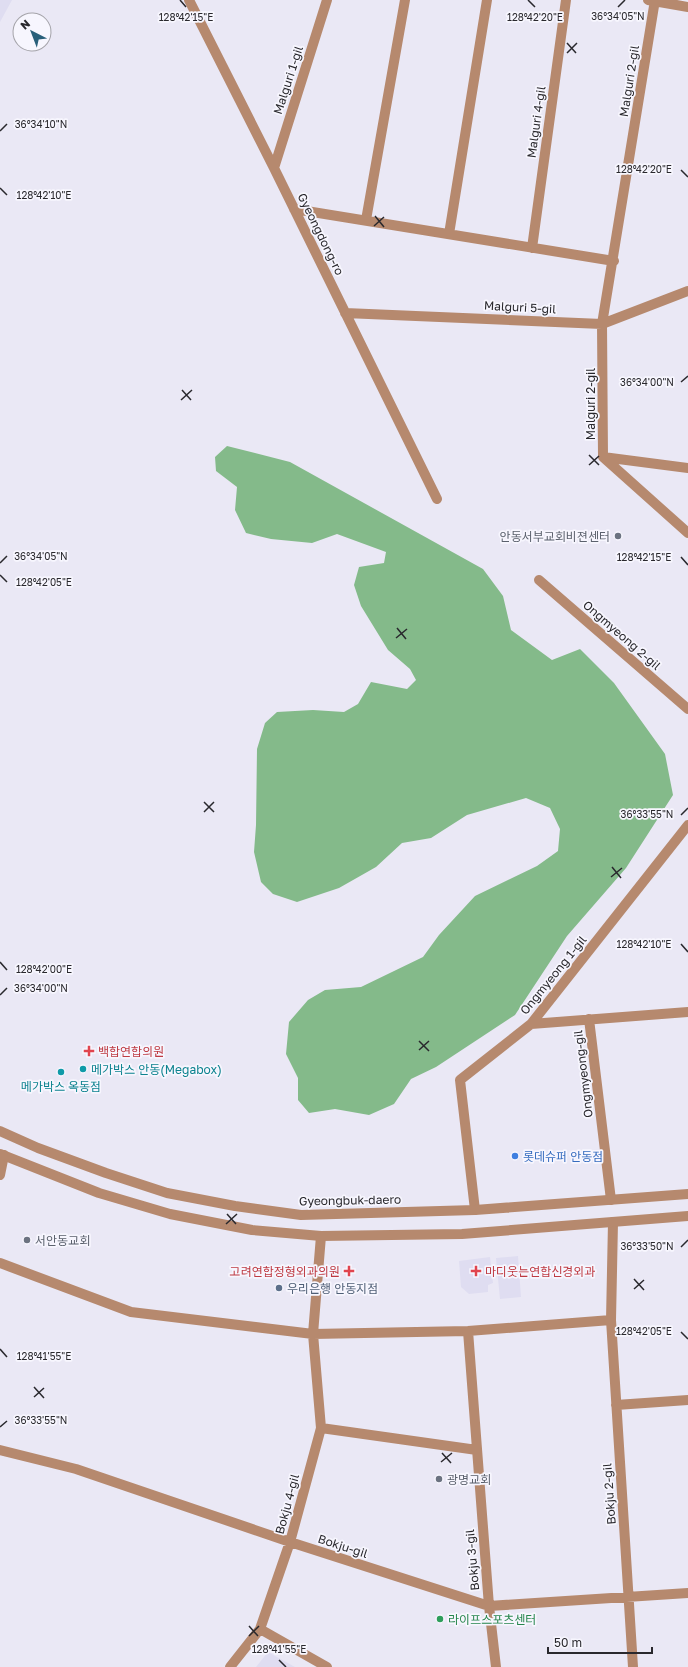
<svg xmlns="http://www.w3.org/2000/svg" width="688" height="1667" viewBox="0 0 688 1667" font-family="'Golos Text','Noto Sans KR',sans-serif">
<rect width="100%" height="100%" fill="#eae8f5"/>
<path fill="#dfddf1" d="M0,0H12L0,22Z
M518,1256L521,1297L500,1299L496,1258Z
M490,1257L493,1283L488,1285V1292L469,1294L461,1287L459,1261Z
M268,1652L295,1667H256Z"/>
<path fill="#84ba8a" d="M227,446L290,462L483,569L503,596L511,630L552,660L580,649L614,683L665,754L673,795L626,868L567,936L515,1015L436,1067L411,1079L394,1104L369,1115L335,1109L309,1113L298,1100V1078L286,1054L289,1022L308,1000L325,990L361,987L423,957L439,935L475,896L537,866L558,851L560,829L550,808L526,798L467,815L431,838L402,843L376,867L339,888L297,902L273,894L261,882L254,852L256,825L257,749L265,723L277,712L313,710L344,712L358,704L371,682L407,689L416,680L410,669L388,650L361,606L354,585L359,567L384,563L386,552L337,534L312,543L271,539L246,533L235,510L237,487L216,471L215,457Z"/>
<g fill="none" stroke-linecap="round" stroke-linejoin="round">
<path stroke="#b6896e" stroke-width="10" d="M189,0L274,168L437,499
M648,0L688,7
M655,0L602,324L603,457L688,533
M274,168L327,0
M294,209L614,261
M366,220L405,0
M449,234L487,0
M532,248L566,0
M345,313L602,324L688,291
M603,457L688,468
M539,580L688,709
M589,1019L611,1200
M531,1024L688,1012
M0,1175L4,1155
M475,1210L460,1080L531,1024L688,825
M613,1222L611,1320L633,1667
M0,1263L131,1312L313,1334L468,1331L611,1320
M468,1331L489,1606L496,1667
M616,1405L688,1400
M321,1428L477,1450
M0,1450L76,1469L290,1542L489,1606L688,1593
M260,1629L327,1667
M230,1667L260,1629L290,1542L321,1428L313,1334L321,1236"/>
<path stroke="#b6896e" stroke-width="10" d="M0,1131L38,1148L106,1173L167,1193L235,1206L301,1215L475,1210L688,1194
M0,1154L99,1193L170,1214L252,1230L321,1236L462,1234L688,1216"/>
</g>
<path fill="none" stroke="#29282d" stroke-width="1.5" d="M180,0L186,7M528,0L535,7M618,7L625,0M567,43L576,53M567,53L577,43M0,131L7,124M681,170L688,177M0,188L7,195M375,216L384,227M374,226L384,217M681,382L688,376M182,390L191,400M181,400L192,390M589,455L599,465M589,465L599,456M681,557L688,565M0,563L7,556M0,575L7,582M397,628L406,639M396,638L407,629M204,802L214,812M204,812L214,802M681,815L688,808M612,867L621,878M611,877L622,868M681,944L688,952M0,962L7,970M0,995L7,988M419,1041L429,1051M419,1050L429,1041M227,1214L236,1224M226,1224L237,1214M681,1247L688,1240M634,1279L644,1290M634,1289L644,1280M681,1332L688,1339M0,1349L7,1357M34,1387L44,1398M34,1397L44,1388M0,1427L7,1421M442,1453L451,1463M441,1462L452,1453M249,1626L258,1636M249,1636L259,1626M279,1660L286,1667"/>
<g fill="#6b7280" stroke="#f7f6fe" stroke-width="1.5">
<circle cx="618" cy="536" r="4"/>
<circle cx="27" cy="1240" r="4"/>
<circle cx="439" cy="1479" r="4"/>
</g>
<g fill="#e0444e" stroke="#f7f6fe" stroke-width="1.5">
<path d="M87 1045h4v4h4v4h-4v4h-4v-4h-4v-4h4z"/>
<path d="M347 1265h4v4h4v4h-4v4h-4v-4h-4v-4h4z"/>
<path d="M474 1265h4v4h4v4h-4v4h-4v-4h-4v-4h4z"/>
</g>
<g fill="#0f9aa8" stroke="#f7f6fe" stroke-width="1.5">
<circle cx="83" cy="1069" r="4"/>
<circle cx="61" cy="1072" r="4"/>
</g>
<circle fill="#3f7fe0" stroke="#f7f6fe" stroke-width="1.5" cx="515" cy="1156" r="4"/>
<circle fill="#5c6f8a" stroke="#f7f6fe" stroke-width="1.5" cx="279" cy="1288" r="4"/>
<circle fill="#2e9e5b" stroke="#f7f6fe" stroke-width="1.5" cx="440" cy="1619" r="4"/>
<g text-anchor="middle" dominant-baseline="central" stroke-width="3.5" stroke-linejoin="round" paint-order="stroke">
<g font-size="12" fill="#29282d" stroke="#f7f6fe">
<text transform="translate(288 80) rotate(-72)">Malguri 1-gil</text>
<text transform="translate(629 81) rotate(-81)">Malguri 2-gil</text>
<text transform="translate(536 122) rotate(-82)">Malguri 4-gil</text>
<text transform="translate(321 234) rotate(64)">Gyeongdong-ro</text>
<text transform="translate(520 307) rotate(3)">Malguri 5-gil</text>
<text transform="translate(590 404) rotate(-90)">Malguri 2-gil</text>
<text transform="translate(622 635) rotate(41)">Ongmyeong 2-gil</text>
<text transform="translate(553 975) rotate(-51)">Ongmyeong 1-gil</text>
<text transform="translate(583 1074) rotate(-97)">Ongmyeong-gil</text>
<text transform="translate(350 1200) rotate(-1)">Gyeongbuk-daero</text>
<text transform="translate(609 1494) rotate(-94)">Bokju 2-gil</text>
<text transform="translate(287 1504) rotate(-75)">Bokju 4-gil</text>
<text transform="translate(343 1546) rotate(18)">Bokju-gil</text>
<text transform="translate(472 1560) rotate(-95)">Bokju 3-gil</text>
</g>
<g font-size="12" fill="#5b616d" stroke="#f7f6fe" text-anchor="start">
<text x="610" y="536" text-anchor="end">안동서부교회비젼센터</text>
<text x="35" y="1240">서안동교회</text>
<text x="447" y="1479">광명교회</text>
</g>
<g font-size="12" fill="#be3a42" stroke="#f7f6fe" text-anchor="start">
<text x="98" y="1051">백합연합의원</text>
<text x="340" y="1271" text-anchor="end">고려연합정형외과의원</text>
<text x="485" y="1271">마디웃는연합신경외과</text>
</g>
<g font-size="12" fill="#0d838f" stroke="#f7f6fe" text-anchor="start">
<text x="91" y="1069">메가박스 안동(Megabox)</text>
<text x="61" y="1086" text-anchor="middle">메가박스 옥동점</text>
</g>
<g font-size="12" fill="#366cbe" stroke="#f7f6fe" text-anchor="start">
<text x="523" y="1156">롯데슈퍼 안동점</text>
</g>
<g font-size="12" fill="#4e5e75" stroke="#f7f6fe" text-anchor="start">
<text x="287" y="1288">우리은행 안동지점</text>
</g>
<g font-size="12" fill="#27864d" stroke="#f7f6fe" text-anchor="start">
<text x="448" y="1619">라이프스포츠센터</text>
</g>
</g>
<g font-size="10" text-anchor="middle" fill="#29282d" stroke="#f7f6fe" stroke-width="3.5" stroke-linejoin="round" paint-order="stroke">
<text x="618" y="20">36°34'05"N</text>
<text x="186" y="21">128°42'15"E</text>
<text x="535" y="21">128°42'20"E</text>
<text x="41" y="128">36°34'10"N</text>
<text x="644" y="173">128°42'20"E</text>
<text x="44" y="199">128°42'10"E</text>
<text x="647" y="386">36°34'00"N</text>
<text x="41" y="560">36°34'05"N</text>
<text x="644" y="561">128°42'15"E</text>
<text x="44" y="586">128°42'05"E</text>
<text x="647" y="818">36°33'55"N</text>
<text x="644" y="948">128°42'10"E</text>
<text x="44" y="973">128°42'00"E</text>
<text x="41" y="992">36°34'00"N</text>
<text x="647" y="1250">36°33'50"N</text>
<text x="644" y="1335">128°42'05"E</text>
<text x="44" y="1360">128°41'55"E</text>
<text x="41" y="1424">36°33'55"N</text>
<text x="279" y="1653">128°41'55"E</text>
</g>
<g transform="translate(32 32) rotate(318)"><circle r="19" fill="#f7f6fe" stroke="#a5a4aa"/>
<path d="M0-3L7 15L0 10L-7 15Z" fill="#285f7a"/>
<text y="-6" font-size="11" font-weight="bold" text-anchor="middle" fill="#29282d">N</text>
</g>
<path d="M548 1647v6h104v-6" fill="none" stroke="#29282d" stroke-width="2"/>
<text x="554" y="1647" font-size="12" fill="#29282d" stroke="#f7f6fe" stroke-width="3" paint-order="stroke">50 m</text>
</svg>
